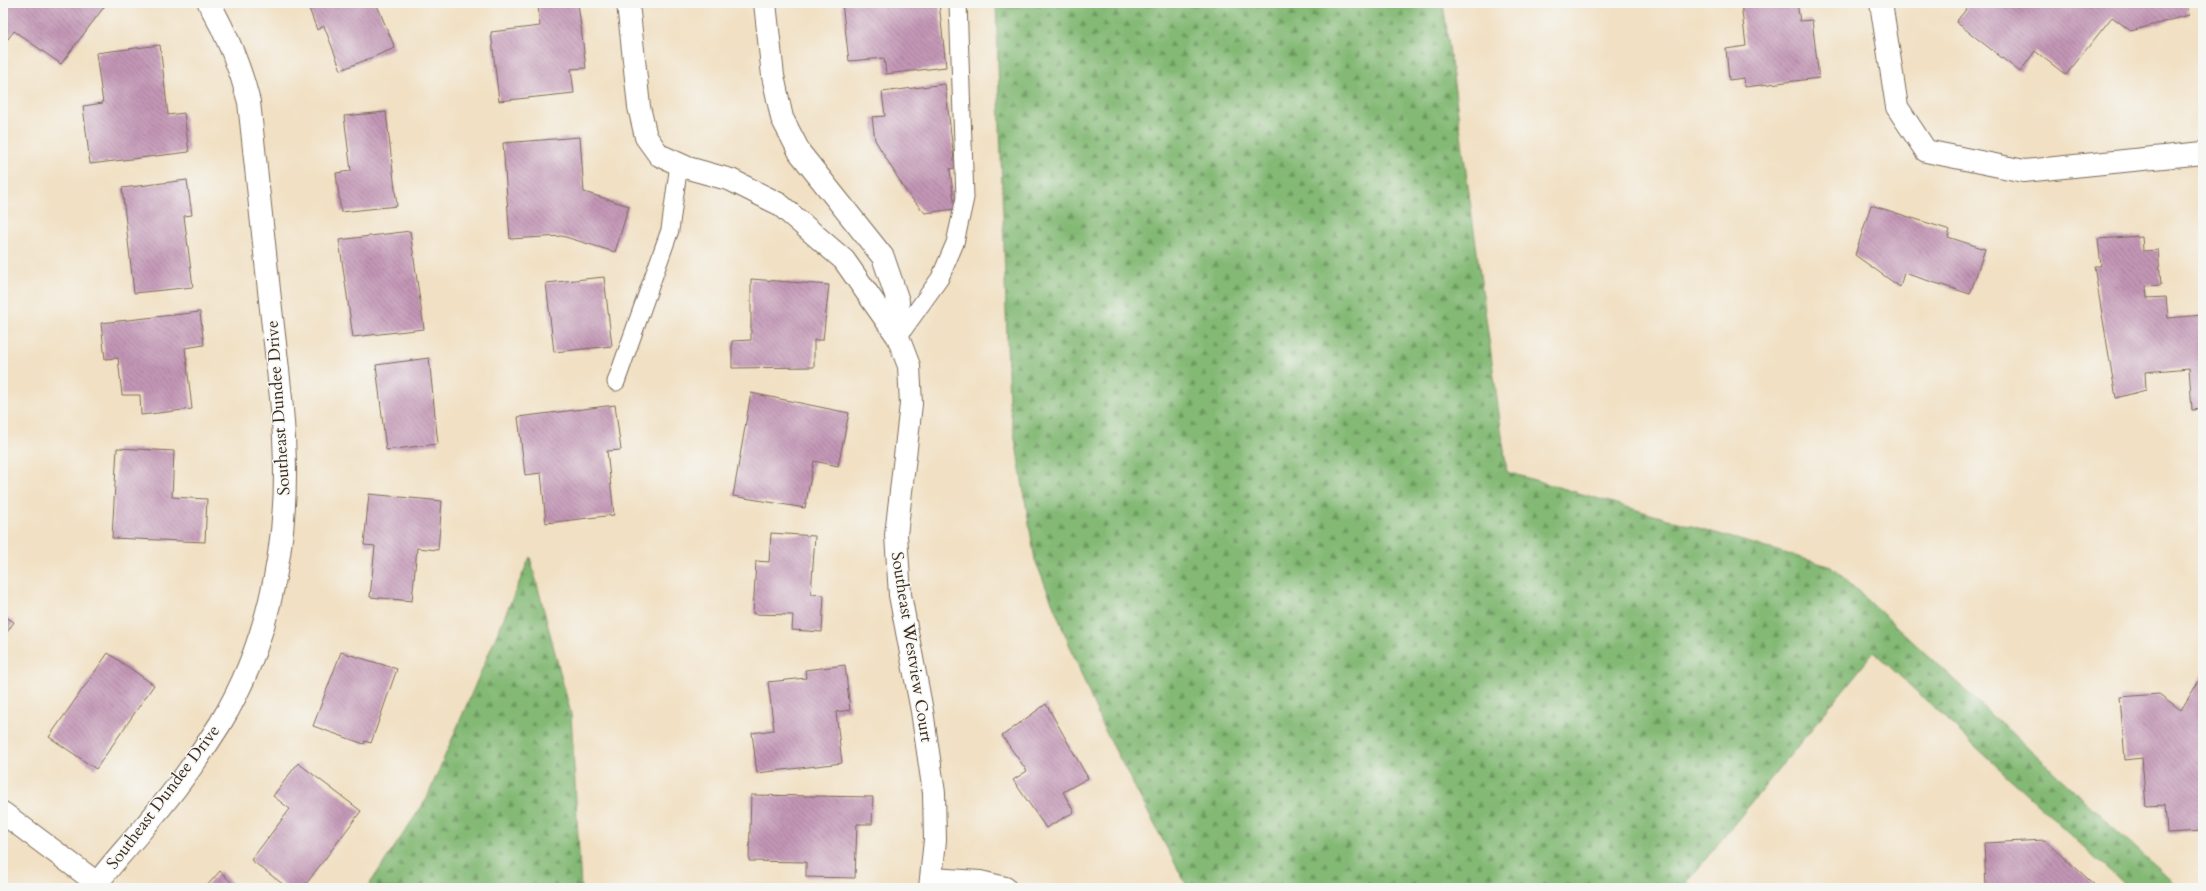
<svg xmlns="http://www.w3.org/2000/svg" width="2206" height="891" viewBox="0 0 2206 891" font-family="Cardo,serif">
<defs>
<pattern id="forest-firs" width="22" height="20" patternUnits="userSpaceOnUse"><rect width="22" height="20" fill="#83b975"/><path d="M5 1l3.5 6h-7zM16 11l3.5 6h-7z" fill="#6c975f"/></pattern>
<pattern id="building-back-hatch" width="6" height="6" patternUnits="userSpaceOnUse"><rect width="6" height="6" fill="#c295b5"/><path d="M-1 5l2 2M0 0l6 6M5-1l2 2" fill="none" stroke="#9f7a93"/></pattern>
</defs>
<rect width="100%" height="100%" fill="#f6f6f2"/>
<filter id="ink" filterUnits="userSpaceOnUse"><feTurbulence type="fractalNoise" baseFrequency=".025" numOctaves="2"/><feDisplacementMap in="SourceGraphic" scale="8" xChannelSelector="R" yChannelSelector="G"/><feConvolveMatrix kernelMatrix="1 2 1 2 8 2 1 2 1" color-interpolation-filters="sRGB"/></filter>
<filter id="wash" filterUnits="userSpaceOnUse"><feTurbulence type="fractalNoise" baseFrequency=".012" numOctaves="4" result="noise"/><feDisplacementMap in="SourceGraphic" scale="16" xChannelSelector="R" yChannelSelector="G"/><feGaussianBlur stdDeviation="0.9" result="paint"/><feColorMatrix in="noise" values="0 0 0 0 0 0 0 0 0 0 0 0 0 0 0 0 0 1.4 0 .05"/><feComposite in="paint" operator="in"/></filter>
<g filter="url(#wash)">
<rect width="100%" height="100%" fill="#f1e0c3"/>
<path fill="url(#forest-firs)" stroke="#5f724a" d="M996,3H1443L1507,472L1832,567L2179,888H2128L1874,652L1687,882L1694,888H1188L1102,725L1035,560L1009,402Z
M530,557L571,714L581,888H367L426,800Z"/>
<g id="blocks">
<path fill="url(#building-back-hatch)" d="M3,3H107L61,64L14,31L8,39L3,36Z
M307,3H376L395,48L341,70L324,26L317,30Z
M558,3H578L586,68L571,69L574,93L499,101L491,32L540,26L538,5Z
M842,3H939L946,67L886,74L884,58L849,61Z
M1741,3H1797L1800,21L1812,20L1819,78L1745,87L1744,78L1729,80L1726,49L1746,46Z
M1971,3H2187L2189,15L2131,31L2112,17L2066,75L2035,51L2020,72L1956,22Z
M160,45L168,115L184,113L189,152L90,164L83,106L103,103L96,53Z
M945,84L955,168L950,169L955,209L925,213L907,193L875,140L872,117L885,116L882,92Z
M386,112L397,206L341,212L336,173L351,171L344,116Z
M580,137L584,192L629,206L615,252L562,236L510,239L503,143Z
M187,180L192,215L184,216L193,287L134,293L122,188Z
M1871,205L1950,230L1948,237L1985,249L1970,294L1904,273L1900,287L1855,255Z
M410,231L424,329L353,337L339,240Z
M2142,236L2143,251L2158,250L2161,285L2146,286L2147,298L2166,297L2168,318L2203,315V409L2192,410L2189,368L2145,372L2146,390L2116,398L2094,266H2101L2098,239Z
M604,277L612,346L554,352L546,283Z
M751,279L829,285L823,340H814V367L732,368V341L751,340Z
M200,312L204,345L185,348L192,409L141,415L140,395H122L118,358L105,359L101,323Z
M429,358L438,444L386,450L376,365Z
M751,393L849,413L838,466L814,461L805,508L733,496Z
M615,405L621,450L607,451L614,515L546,523L541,473L525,475L518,417Z
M117,448L174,451L172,497L207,499L205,542L112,538Z
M369,494L442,501L438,550L417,548L412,601L370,597L375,546L364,545Z
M771,533L815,536L811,594L824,595L822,632L792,630L793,615L753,614L756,561L769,562Z
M3,615L14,622L3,638Z
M341,652L397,669L371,743L365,741L364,744L313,726Z
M108,653L154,685L96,769L49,737Z
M845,665L850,710L836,712L842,763L757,773L752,733L774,730L768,682L806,678L805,670Z
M2203,674V831L2167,833L2165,805L2146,806L2142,758L2125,760L2120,697L2159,694L2181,710Z
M1046,704L1088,778L1063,792L1074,812L1046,828L1013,780L1027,771L1002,736Z
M298,763L361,811L303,888H288L251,860L290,809L273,796Z
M751,795L873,797L872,824H857L855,878L806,877V862L749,861Z
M2045,840L2098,888H1986L1984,843Z
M220,871L237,888H205Z"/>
</g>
</g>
<g filter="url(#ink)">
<use href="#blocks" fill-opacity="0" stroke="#7b6a58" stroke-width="1"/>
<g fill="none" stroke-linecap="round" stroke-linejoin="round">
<g stroke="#7b6a58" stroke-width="19">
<path id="service" d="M898,337L940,278L955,243L965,198L958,3
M616,382L670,230L679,164"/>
</g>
<g stroke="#7b6a58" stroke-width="24">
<path id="minor" d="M628,3L639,107L646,137L659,155L688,168L731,180L779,204L844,260L898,337V301L883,257L800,153L782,118L773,76L765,3
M1881,3L1897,107L1926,151L2024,171L2203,153
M898,337L909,366L911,404L896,535L900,595L922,711L934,793L935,840L930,888
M3,813L97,883
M932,879L980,882L1005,888
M94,888C109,866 128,847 145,826C172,795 198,759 220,724C265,650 285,559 285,473C285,418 277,363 271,309C264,240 256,171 249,102C240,66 227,35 209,3"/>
</g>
<use href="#service" stroke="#fff" stroke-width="17"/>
<use href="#minor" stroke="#fff" stroke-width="22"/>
</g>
</g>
<g text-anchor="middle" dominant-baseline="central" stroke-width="3" stroke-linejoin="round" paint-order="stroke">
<g font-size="17" fill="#3b2a1e" stroke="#f6f6f2">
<text transform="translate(278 408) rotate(-94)">Southeast Dundee Drive</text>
<text transform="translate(912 647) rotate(81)">Southeast Westview Court</text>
<text transform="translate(163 797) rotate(-53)">Southeast Dundee Drive</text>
</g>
</g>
<rect width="2206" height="891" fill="none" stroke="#f6f6f2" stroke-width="16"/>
</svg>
